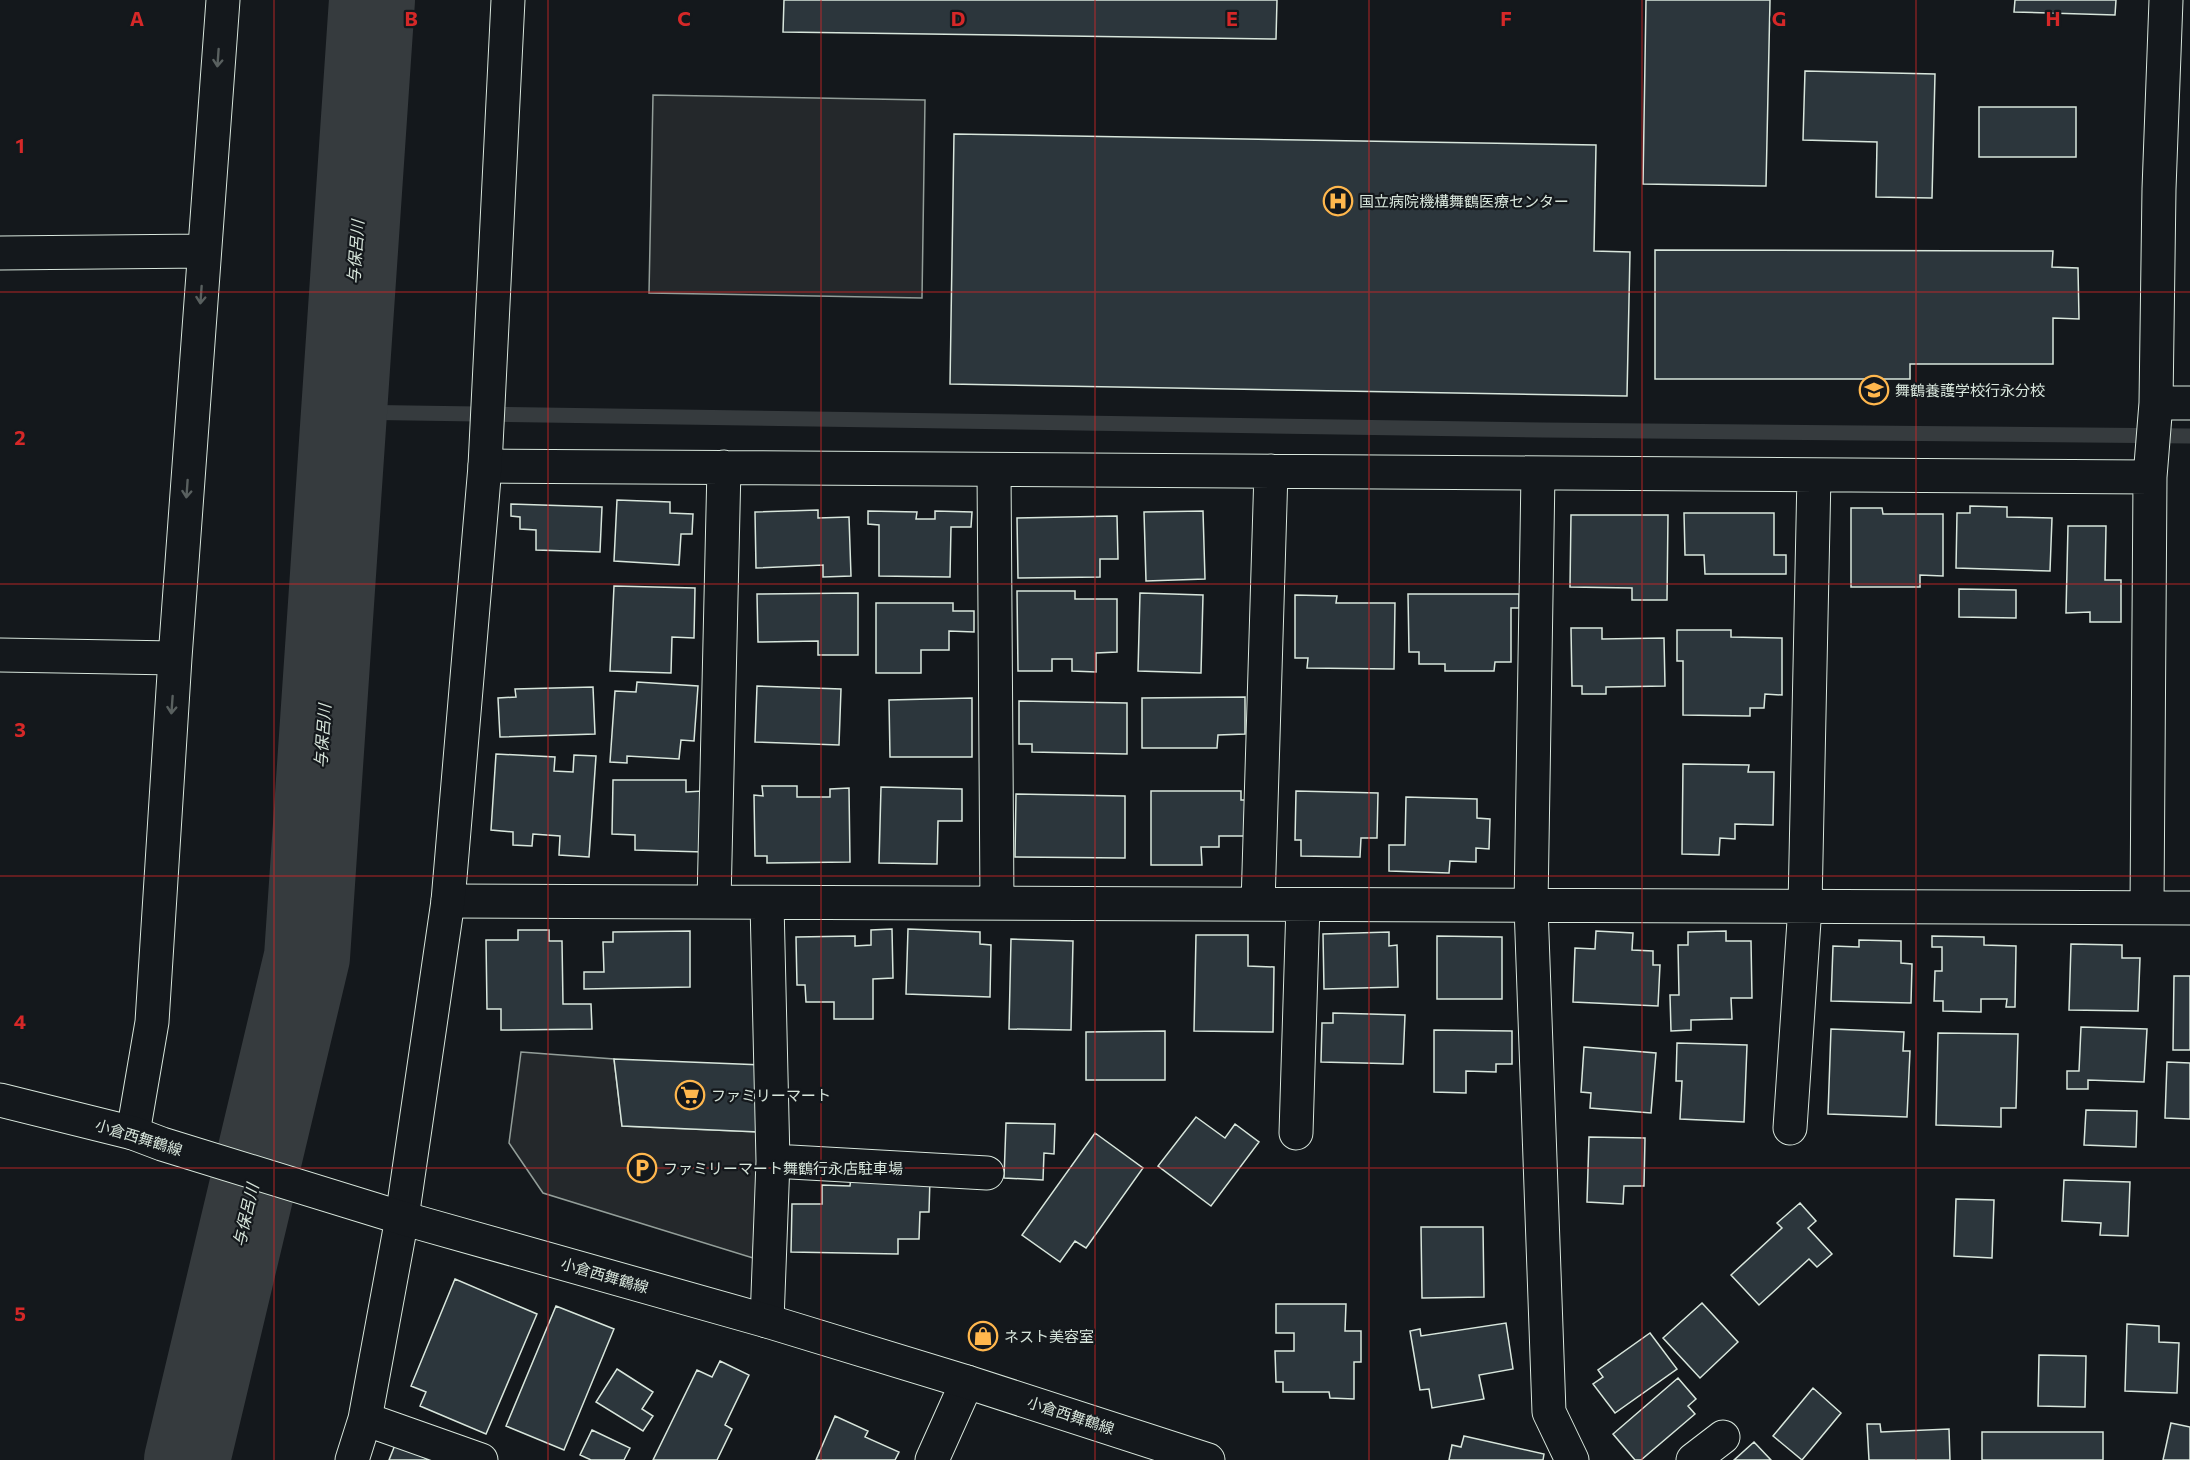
<svg xmlns="http://www.w3.org/2000/svg" width="2190" height="1460" viewBox="0 0 2190 1460" font-family="Commissioner,'Noto Sans JP',sans-serif">
<rect width="100%" height="100%" fill="#14181c"/>
<path fill="#24282b" stroke="#939e99" stroke-width="1.5" d="M653,95L925,100L922,298L649,293Z
M521,1052L614,1059L622,1126L759,1132L753,1258L543,1193L509,1143Z"/>
<g fill="none" stroke-linecap="round" stroke-linejoin="round">
<path stroke="#363b3e" stroke-width="15" d="M345,412L1543,430L2190,436"/>
<path stroke="#363b3e" stroke-width="86" d="M187,1460L307,957L372,0"/>
</g>
<path fill="#2c363c" stroke="#d8e6dc" stroke-width="1.5" d="M784,0H1277L1276,39L783,32Z
M1646,0H1770L1766,186L1643,184Z
M2015,0H2116L2115,15L2014,12Z
M1805,71L1935,74L1932,198L1876,197L1877,142L1803,140Z
M1979,107H2076V157H1979Z
M954,134L1596,145L1594,251L1630,252L1627,396L950,384Z
M1655,250L2053,251L2052,267L2078,268L2079,319L2053,318V364H1910V379H1655Z
M617,500L670,502V513L693,514L692,534H681L679,565L614,561Z
M511,504L602,507L600,552L536,550V530L520,529V517L511,516Z
M1970,506L2007,507V517L2052,518L2050,571L1956,568L1957,513H1970Z
M1851,508H1882L1883,514H1943V576L1920,575V587H1851Z
M818,510V518L849,517L851,576L823,577V565L756,568L755,512Z
M868,511L917,512L916,519H935V511L972,512L971,527H951L950,577L879,576V525L868,524Z
M1203,511L1205,579L1146,581L1144,512Z
M1684,513H1774V555H1786V574H1705L1704,555H1685Z
M1571,515H1668L1667,600H1632V588L1570,587Z
M1117,516L1118,559H1100V577L1018,578L1017,518Z
M2068,526H2106L2105,580H2121V622H2090V612L2066,613Z
M614,586L695,588L694,638L672,637L671,673L610,671Z
M1959,589L2016,590V618L1959,617Z
M1017,591H1075V599H1117V652L1096,653V672L1072,671V659H1052V671H1018Z
M858,593V655H818V641L758,642L757,594Z
M1140,593L1203,595L1201,673L1138,671Z
M1408,594H1519V608H1511V662H1495L1494,671H1445V664H1419V652H1409Z
M1295,595L1337,596L1336,603H1395L1394,669L1307,668L1308,658H1295Z
M876,603H953V611H974V632L949,631V650H921V673H876Z
M1571,628H1602V639L1664,638L1665,686L1606,687V694H1582V686H1572Z
M1677,630H1731V637L1782,638V695L1765,694L1764,708H1750V716L1683,715V661H1677Z
M637,682L698,686L694,741L681,740L679,759L627,756V763L610,762L615,691L636,692Z
M757,686L841,689L839,745L755,742Z
M593,687L595,734L500,737L498,698L516,697L515,689Z
M1245,697V734L1218,735L1217,748H1142V698Z
M972,698V757H890L889,700Z
M1019,701L1127,703V754L1032,752V744H1019Z
M496,754L555,757L554,771L573,772L574,755L596,756L589,857L559,855L560,836L533,834L532,846L513,845V832L491,830Z
M1683,764L1749,765L1748,772H1774L1773,825L1735,824V839L1720,838L1719,855L1682,854Z
M613,780H686V792L703,791V852L635,850V835L612,834Z
M762,786H797V797H830V789L849,788L850,862L767,863V856H755L754,795L763,796Z
M881,787L962,789V821H938L937,864L879,863Z
M1151,791H1241V800H1245L1244,836H1219V847H1201L1202,865H1151Z
M1296,791L1378,793L1377,838H1361L1360,857L1301,856V840H1295Z
M1016,794L1125,796V858L1015,857Z
M1406,797L1477,799V818L1490,819L1489,849L1476,848V862L1450,861L1449,873L1389,871V845H1405Z
M892,929L893,978L873,979V1019H834V1002H806L805,985H797L796,937L855,936V946L871,945V930Z
M908,929L980,932V944L991,945L990,997L906,994Z
M518,930H549V941H562L563,1004H591L592,1029L501,1030V1009H487L486,940H518Z
M690,931V987L584,989V972H604L603,942H613V932Z
M1596,931L1633,933L1632,950L1653,951V965H1660L1658,1006L1573,1002L1575,948L1595,949Z
M1726,931V941H1751L1752,998H1731L1732,1019L1691,1020V1030L1671,1031L1670,995H1679L1678,945H1688V932Z
M1389,932V946L1397,945L1398,987L1324,989L1323,934Z
M1196,935H1248V966L1274,967L1273,1032L1194,1031Z
M1437,936L1502,937V999H1437Z
M1932,936L1984,937V945L2016,946L2015,1007H2006L2007,999H1981V1012L1943,1011V1001H1934L1935,971H1942V947H1932Z
M1011,939L1073,941L1071,1030L1009,1029Z
M1859,940L1901,941V963L1912,964L1911,1003L1831,1001L1833,946L1859,947Z
M2071,944L2122,945V958H2140L2138,1011L2069,1010Z
M2174,976H2190V1050H2173Z
M1333,1013L1405,1015L1403,1064L1321,1062L1322,1023H1333Z
M2081,1027L2147,1029L2144,1082L2088,1080V1089H2067V1071H2079Z
M1831,1029L1904,1032L1903,1051H1910L1907,1117L1828,1114Z
M1434,1030L1512,1031V1064H1496V1072L1466,1071V1093L1434,1092Z
M1165,1031V1080H1086V1032Z
M1938,1033L2018,1034L2016,1108H2001V1127L1936,1125Z
M1677,1043L1747,1045L1744,1122L1680,1119L1682,1081H1676Z
M1584,1047L1656,1053L1651,1113L1590,1108L1591,1093L1581,1092Z
M614,1059L763,1065L759,1132L622,1126Z
M2167,1062L2190,1063V1119L2165,1118Z
M2086,1110L2137,1111L2136,1147L2084,1145Z
M1196,1117L1225,1138L1235,1124L1259,1142L1211,1206L1158,1166Z
M1006,1123L1055,1124L1054,1154L1044,1153L1043,1180L1004,1178Z
M1095,1133L1143,1168L1086,1248L1075,1241L1060,1262L1022,1235Z
M1589,1137L1645,1138L1644,1186H1624L1623,1204L1587,1202Z
M851,1177L930,1178L929,1212H920L919,1239H898V1254L791,1252L792,1204H822V1185L850,1186Z
M2064,1180L2130,1182L2128,1236L2100,1235L2101,1223L2062,1221Z
M1956,1199L1994,1200L1992,1258L1954,1256Z
M1800,1203L1816,1221L1808,1228L1832,1254L1817,1267L1809,1259L1759,1305L1731,1275L1782,1228L1777,1223Z
M1421,1227H1483L1484,1297L1422,1298Z
M455,1279L537,1314L486,1434L420,1406L426,1392L411,1386Z
M1702,1303L1738,1342L1700,1378L1663,1338Z
M1276,1304H1346L1345,1331H1361V1362H1354V1399L1330,1398L1329,1392H1283V1382H1276L1275,1351H1294V1333H1276Z
M556,1306L614,1329L564,1450L506,1426Z
M1506,1323L1513,1369L1479,1375L1484,1399L1432,1408L1429,1389L1420,1390L1410,1331L1420,1329L1421,1336Z
M2127,1324L2159,1326V1342L2179,1343L2177,1393L2125,1391Z
M1650,1333L1677,1369L1615,1413L1593,1384L1603,1377L1598,1370Z
M2039,1355L2086,1356L2085,1407L2038,1406Z
M720,1361L749,1375L725,1425L732,1429L717,1460H653L697,1370L712,1377Z
M617,1369L653,1392L642,1409L653,1416L643,1431L596,1402Z
M1678,1378L1696,1399L1688,1406L1695,1414L1641,1460H1635L1613,1434Z
M1813,1388L1841,1413L1802,1460L1773,1436Z
M835,1416L868,1431L865,1437L899,1452L895,1460H816Z
M2171,1423L2190,1427V1460H2163Z
M1867,1424H1880L1881,1432L1949,1429L1950,1460H1869Z
M592,1430L630,1448L624,1460H591L580,1455Z
M1982,1432H2103V1460H1982Z
M1464,1436L1544,1454L1543,1460H1449L1452,1445L1461,1447Z
M1754,1442L1771,1460H1734Z
M395,1445L430,1460H389Z"/>
<g fill="none" stroke-linecap="round" stroke-linejoin="round">
<g stroke="#d8e6dc" stroke-width="35">
<path id="minor" d="M0,253L204,251
M2156,403H2190
M485,466L2150,477
M994,470L997,903
M1538,473L1531,906L1549,1412L1572,1460
M0,655L175,658
M448,901L2190,908
M714,902L724,467
M1258,904L1271,471
M2147,908L2150,477L2156,403L2159,189L2166,0
M1790,1128L1805,906L1814,475
M133,1133L152,1022L175,658L223,0
M1296,1133L1303,905
M773,1161L987,1173
M767,1321L773,1161L767,903
M365,1419L481,1460
M352,1460L365,1419L402,1218
M932,1460L967,1382
M1693,1460L1723,1437"/>
</g>
<g stroke="#d8e6dc" stroke-width="35">
<path id="tertiary" d="M402,1218L448,901L485,466L508,0"/>
</g>
<g stroke="#d8e6dc" stroke-width="35">
<path id="primary" d="M0,1100L133,1133L162,1144L402,1218L767,1321L967,1382L1208,1460"/>
</g>
<use href="#minor" stroke="#14181c" stroke-width="33"/>
<use href="#tertiary" stroke="#14181c" stroke-width="33"/>
<use href="#primary" stroke="#14181c" stroke-width="33"/>
</g>
<defs><path id="oneway-shaft" d="M-6 0H5M1.5-3L5.5 0L1.5 3" fill="none" stroke-width="1.6" stroke-linecap="round" stroke-linejoin="round" transform="scale(1.5)"/></defs>
<g stroke="#59605f">
<use href="#oneway-shaft" transform="translate(218 58) rotate(94)"/>
<use href="#oneway-shaft" transform="translate(201 295) rotate(94)"/>
<use href="#oneway-shaft" transform="translate(187 489) rotate(94)"/>
<use href="#oneway-shaft" transform="translate(172 705) rotate(94)"/>
</g>
<path fill="none" stroke="#d62828" stroke-width="1.5" stroke-opacity="0.55" d="M274,0V1460M548,0V1460M821,0V1460M1095,0V1460M1369,0V1460M1642,0V1460M1916,0V1460M0,292H2190M0,584H2190M0,876H2190M0,1168H2190"/>
<defs>
<g id="hospital-ring" transform="scale(1.5)"><circle r="9.5" fill="#14181c" stroke="#ffb74d" stroke-width="1.5"/><path d="M-5-5h3v3.5h4V-5h3V5h-3V1.5h-4V5h-3Z" fill="#ffb74d"/></g>
<g id="school-ring" transform="scale(1.5)"><circle r="9.5" fill="#14181c" stroke="#ffb74d" stroke-width="1.5"/><path d="M0-5L7-2L0 1L-7-2ZM-4 1L0 2.5L4 1V4Q0 6-4 4Z" fill="#ffb74d"/></g>
<g id="supermarket-ring" transform="scale(1.5)"><circle r="9.5" fill="#14181c" stroke="#ffb74d" stroke-width="1.5"/><path d="M-6-5.5h2.5l.6 2H6L4.5 2H-2.5L-4.4-4H-6ZM-1.5 3.2a1.3 1.3 0 1 0 .1 0ZM3 3.2a1.3 1.3 0 1 0 .1 0Z" fill="#ffb74d"/></g>
<g id="parking-ring" transform="scale(1.5)"><circle r="9.5" fill="#14181c" stroke="#ffb74d" stroke-width="1.5"/><path d="M-3.5-5.5H1a3.5 3.5 0 0 1 0 7H-1V5.5H-3.5ZM-1-3.4V-.6H.8a1.4 1.4 0 0 0 0-2.8Z" fill="#ffb74d"/></g>
<g id="shop-ring" transform="scale(1.5)"><circle r="9.5" fill="#14181c" stroke="#ffb74d" stroke-width="1.5"/><path d="M-5-2.5h2.3a2.7 3.5 0 0 1 5.4 0H5L5.5 6h-11ZM-1.5-2.5h3a1.5 2.3 0 0 0-3 0Z" fill="#ffb74d"/></g>
</defs>
<g fill-rule="evenodd">
<use href="#hospital-ring" x="1338" y="201"/>
<use href="#school-ring" x="1874" y="390"/>
<use href="#supermarket-ring" x="690" y="1095"/>
<use href="#parking-ring" x="642" y="1168"/>
<use href="#shop-ring" x="983" y="1336"/>
</g>
<g text-anchor="middle" dominant-baseline="central" stroke-width="4.5" stroke-linejoin="round" paint-order="stroke">
<g font-size="15" fill="#d8e6dc" stroke="#14181c" text-anchor="start">
<text x="1359" y="201">国立病院機構舞鶴医療センター</text>
<text x="1895" y="390">舞鶴養護学校行永分校</text>
<text x="711" y="1095">ファミリーマート</text>
<text x="663" y="1168">ファミリーマート舞鶴行永店駐車場</text>
<text x="1004" y="1336">ネスト美容室</text>
</g>
<g font-size="15" fill="#d8e6dc" stroke="#14181c">
<text transform="translate(139 1137) rotate(17)">小倉西舞鶴線</text>
<text transform="translate(605 1275) rotate(16)">小倉西舞鶴線</text>
<text transform="translate(1071 1415) rotate(18)">小倉西舞鶴線</text>
</g>
<g font-size="16" font-style="italic" fill="#d8e6dc" stroke="#14181c">
<text transform="translate(355 252) rotate(-86)">与保呂川</text>
<text transform="translate(322 736) rotate(-86)">与保呂川</text>
<text transform="translate(245 1215) rotate(-77)">与保呂川</text>
</g>
</g>
<g font-size="20" text-anchor="middle" font-weight="bold" fill="#d62828" stroke="#14181c" stroke-width="4.5" stroke-linejoin="round" paint-order="stroke">
<text x="137" y="26">A</text>
<text x="411" y="26">B</text>
<text x="684" y="26">C</text>
<text x="958" y="26">D</text>
<text x="1232" y="26">E</text>
<text x="1506" y="26">F</text>
<text x="1779" y="26">G</text>
<text x="2053" y="26">H</text>
<text x="20" y="153">1</text>
<text x="20" y="445">2</text>
<text x="20" y="737">3</text>
<text x="20" y="1029">4</text>
<text x="20" y="1321">5</text>
</g>
</svg>
